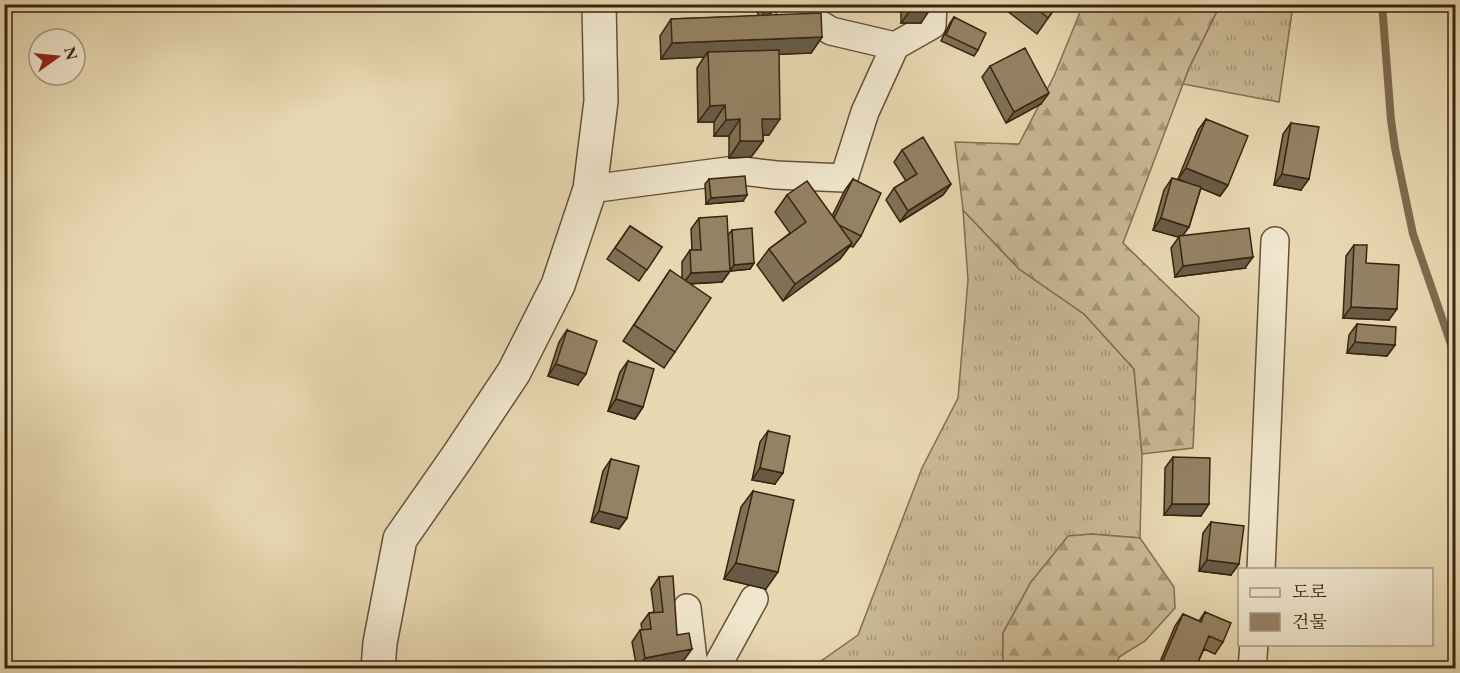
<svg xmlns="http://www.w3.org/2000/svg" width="1460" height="673" viewBox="0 0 1460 673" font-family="'EB Garamond','Noto Serif KR',serif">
<defs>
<pattern id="grass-tufts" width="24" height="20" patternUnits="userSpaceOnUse" patternTransform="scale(1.5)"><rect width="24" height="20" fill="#cab996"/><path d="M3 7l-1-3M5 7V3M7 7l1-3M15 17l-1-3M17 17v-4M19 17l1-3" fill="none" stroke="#a59679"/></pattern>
<pattern id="forest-firs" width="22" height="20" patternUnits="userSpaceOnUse" patternTransform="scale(1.5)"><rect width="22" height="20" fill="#cab996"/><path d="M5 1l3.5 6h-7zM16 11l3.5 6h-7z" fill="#a59679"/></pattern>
</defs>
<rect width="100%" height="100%" fill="#e8d8b2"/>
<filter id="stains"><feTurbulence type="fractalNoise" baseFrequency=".00333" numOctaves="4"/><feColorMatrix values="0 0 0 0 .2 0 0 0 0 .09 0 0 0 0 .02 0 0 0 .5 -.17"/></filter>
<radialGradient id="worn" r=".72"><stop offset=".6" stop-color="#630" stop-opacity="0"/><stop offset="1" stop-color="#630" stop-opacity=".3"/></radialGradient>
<path fill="url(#grass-tufts)" stroke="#826e52" stroke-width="1.5" d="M1220,5H1293L1279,102L1183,84L1189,68Z
M963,210L1019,269L1084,314L1134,369L1142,454L1140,538L1091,534L1031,582L1003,633V668H811L858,635L922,468L958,398L968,280Z"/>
<path fill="url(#forest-firs)" stroke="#826e52" stroke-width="1.5" d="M1083,5H1220L1189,68L1123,243L1199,317L1193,448L1142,454L1134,369L1084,314L1019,269L963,210L955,142L1019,144L1054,76Z
M1091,534L1140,538L1174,587L1175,608L1145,641L1119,657L1116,668H1003V633L1031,582L1068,536Z"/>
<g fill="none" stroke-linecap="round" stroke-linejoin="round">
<path stroke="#7e6b50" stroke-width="8" d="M1382,4L1391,120L1395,148L1413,234L1452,347L1456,368"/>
<g stroke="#655138" stroke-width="30">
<path id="minor" d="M895,46L932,25L933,4
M590,189L735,170L776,175L844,178L865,112L895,46L831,31L787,4
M1261,570L1275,241
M687,608L694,668
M716,668L754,599
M1252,668L1254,644"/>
</g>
<g stroke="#655138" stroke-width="36">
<path id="tertiary" d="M378,668L380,643L400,539L458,456L514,372L558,285L590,189L601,101L599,4"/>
</g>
<use href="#minor" stroke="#f0e6cd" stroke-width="27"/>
<use href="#tertiary" stroke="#f0e6cd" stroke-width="33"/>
</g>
<path fill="#7f7056" stroke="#39240f" stroke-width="1.5" d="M753,4H782L779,9L766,15L822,37L811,53L779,54L769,135H763V141L751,157L729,158V136H714V122H698L697,68L704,57L661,59L660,36L671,19L759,16Z
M883,4H930L921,23H901V12L883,8Z
M998,4H1058L1037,34Z
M954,17L978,50L974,56L941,41L950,23Z
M990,66L1041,104L1006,123L982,77Z
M1206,119L1228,185L1220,196L1201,188L1189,227L1182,236L1245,268L1175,277L1171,248L1179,237L1153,230L1164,190L1172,178L1186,182L1178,179L1198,130Z
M1291,123L1301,190L1274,185L1283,134Z
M902,150L951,184L943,195L900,222L886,200L894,188L906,181L894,162Z
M709,179L743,201L706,204L705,184Z
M853,179L861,236L853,247L850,246L840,259L783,301L757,265L769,249L790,233L775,212L787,195L832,216L845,190Z
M699,218L728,235L732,230L754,263L750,269L730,271L722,282L690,284L675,352L664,368L623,341L670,270L682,279V262L690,250H692L691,229Z
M630,226L662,247L639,281L607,259Z
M1354,245L1366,263L1389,320L1343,318L1346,256Z
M1357,324L1395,345L1387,356L1347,353L1349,335Z
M567,330L578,385L548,376L559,342Z
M628,361L643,407L635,419L608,411L620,372Z
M768,431L775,484L752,480L760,442Z
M1173,457L1201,516L1164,515L1165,468Z
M611,459L627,518L619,529L591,522L603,471Z
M753,491L766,589L724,579L741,507Z
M1211,522L1231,575L1199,571L1203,533Z
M659,577L677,635L684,660L642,669H637L632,642L640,630H642L641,624L649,613L654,612L651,589Z
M1205,612L1223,642L1215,654L1204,649L1195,669H1157L1175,626L1183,614L1199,621Z"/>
<path fill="#685b46" stroke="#39240f" stroke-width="1.5" d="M773,4H782L779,9L760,19L768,7Z
M815,4H829L827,7Z
M885,4H906L901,12L883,8Z
M929,11L921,23H901L909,12Z
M822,37L811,53L708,57V52L704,57L661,59L672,43Z
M1049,93L1041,104L1006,123L1014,112Z
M725,105L714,122H698L710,106Z
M740,119L729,136H714L726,120Z
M762,119H780L769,135H751Z
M740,141H763L751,157L729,158Z
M1186,168L1228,185L1220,196L1178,179Z
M1282,174L1309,179L1301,190L1274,185Z
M951,184L943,195L900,222L908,211Z
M747,195L743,201L706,204L711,198Z
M1161,218L1189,227L1181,238L1153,230Z
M852,243L840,259L783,301L795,284Z
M1253,257L1245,268L1175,277L1183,266Z
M754,263L750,269L730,271L734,265Z
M730,271L722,282L683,284L691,273Z
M1351,307L1397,309L1389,320L1343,318Z
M1355,342L1395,345L1387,356L1347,353Z
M556,364L586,374L578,385L548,376Z
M616,399L643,407L635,419L608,411Z
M760,468L783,473L775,484L752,480Z
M1172,504H1209L1201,516L1164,515Z
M599,511L627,518L619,529L591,522Z
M1207,560L1239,564L1231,575L1199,571Z
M736,563L778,572L766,589L724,579Z
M692,649L684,660L642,669H637L645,658Z"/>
<path fill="#948264" stroke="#39240f" stroke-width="1.5" d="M909,4H930L929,11L909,12Z
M1031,4H1058L1048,18Z
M821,13L822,37L672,43L671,19Z
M954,17L986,33L978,50L946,35Z
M1025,48L1049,93L1014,112L990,66Z
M779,50L780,119H762L763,141H740V119L726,120L725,105L710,106L708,52Z
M1206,119L1248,136L1228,185L1186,168Z
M1291,123L1319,127L1309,179L1282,174Z
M923,137L951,184L908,211L894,188L917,174L902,150Z
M745,176L747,195L711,198L709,179Z
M1172,178L1201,187L1189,227L1161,218Z
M853,179L881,193L861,236L839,225L834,218Z
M807,181L852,243L795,284L769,249L806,222L787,195Z
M727,216L730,271L691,273L690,250H701L699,218Z
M630,226L662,247L647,270L615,248Z
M752,228L754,263L734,265L732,230Z
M1249,228L1253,257L1183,266L1179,236Z
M1354,245H1367L1366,263L1399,265L1397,309L1351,307Z
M670,270L711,298L675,352L634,325Z
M1357,324L1396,327L1395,345L1355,342Z
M567,330L597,341L586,374L556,364Z
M628,361L654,369L643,407L616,399Z
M768,431L790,436L783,473L760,468Z
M1173,457L1210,458L1209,504H1172Z
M611,459L639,466L627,518L599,511Z
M753,491L794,500L778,572L736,563Z
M1211,522L1244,526L1239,564L1207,560Z
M673,576L677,635L689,633L692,649L645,658L640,630L651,629L649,613L663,612L659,577Z
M1205,612L1231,623L1223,642L1209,636L1195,669H1168L1161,665L1183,614L1201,622Z
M671,666V669H656V667Z"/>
<rect width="1460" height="673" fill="none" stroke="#e8d8b2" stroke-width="24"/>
<rect x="6" y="6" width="1448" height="661" fill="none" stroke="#39240f" stroke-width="3"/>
<rect x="12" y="12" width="1436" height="649" fill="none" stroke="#39240f" stroke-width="1.5"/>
<rect x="1238" y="568" width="195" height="78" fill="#f0e6cd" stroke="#a79881" stroke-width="1.5"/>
<rect x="1250" y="588" width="30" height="9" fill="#f0e6cd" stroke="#a79881" stroke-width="1.5"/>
<text x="1292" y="598" font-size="18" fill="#39240f">도로</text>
<rect x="1250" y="613" width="30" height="18" fill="#948264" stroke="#a79881" stroke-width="1.5"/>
<text x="1292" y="628" font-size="18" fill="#39240f">건물</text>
<g transform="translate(57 57) rotate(75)"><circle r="28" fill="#f0e6cd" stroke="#a79881" stroke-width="1.5"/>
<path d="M0-4.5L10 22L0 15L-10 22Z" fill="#8f2418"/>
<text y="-9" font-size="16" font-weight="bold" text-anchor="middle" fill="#39240f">N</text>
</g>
<rect width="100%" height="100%" filter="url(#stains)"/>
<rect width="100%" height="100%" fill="url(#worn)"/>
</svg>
